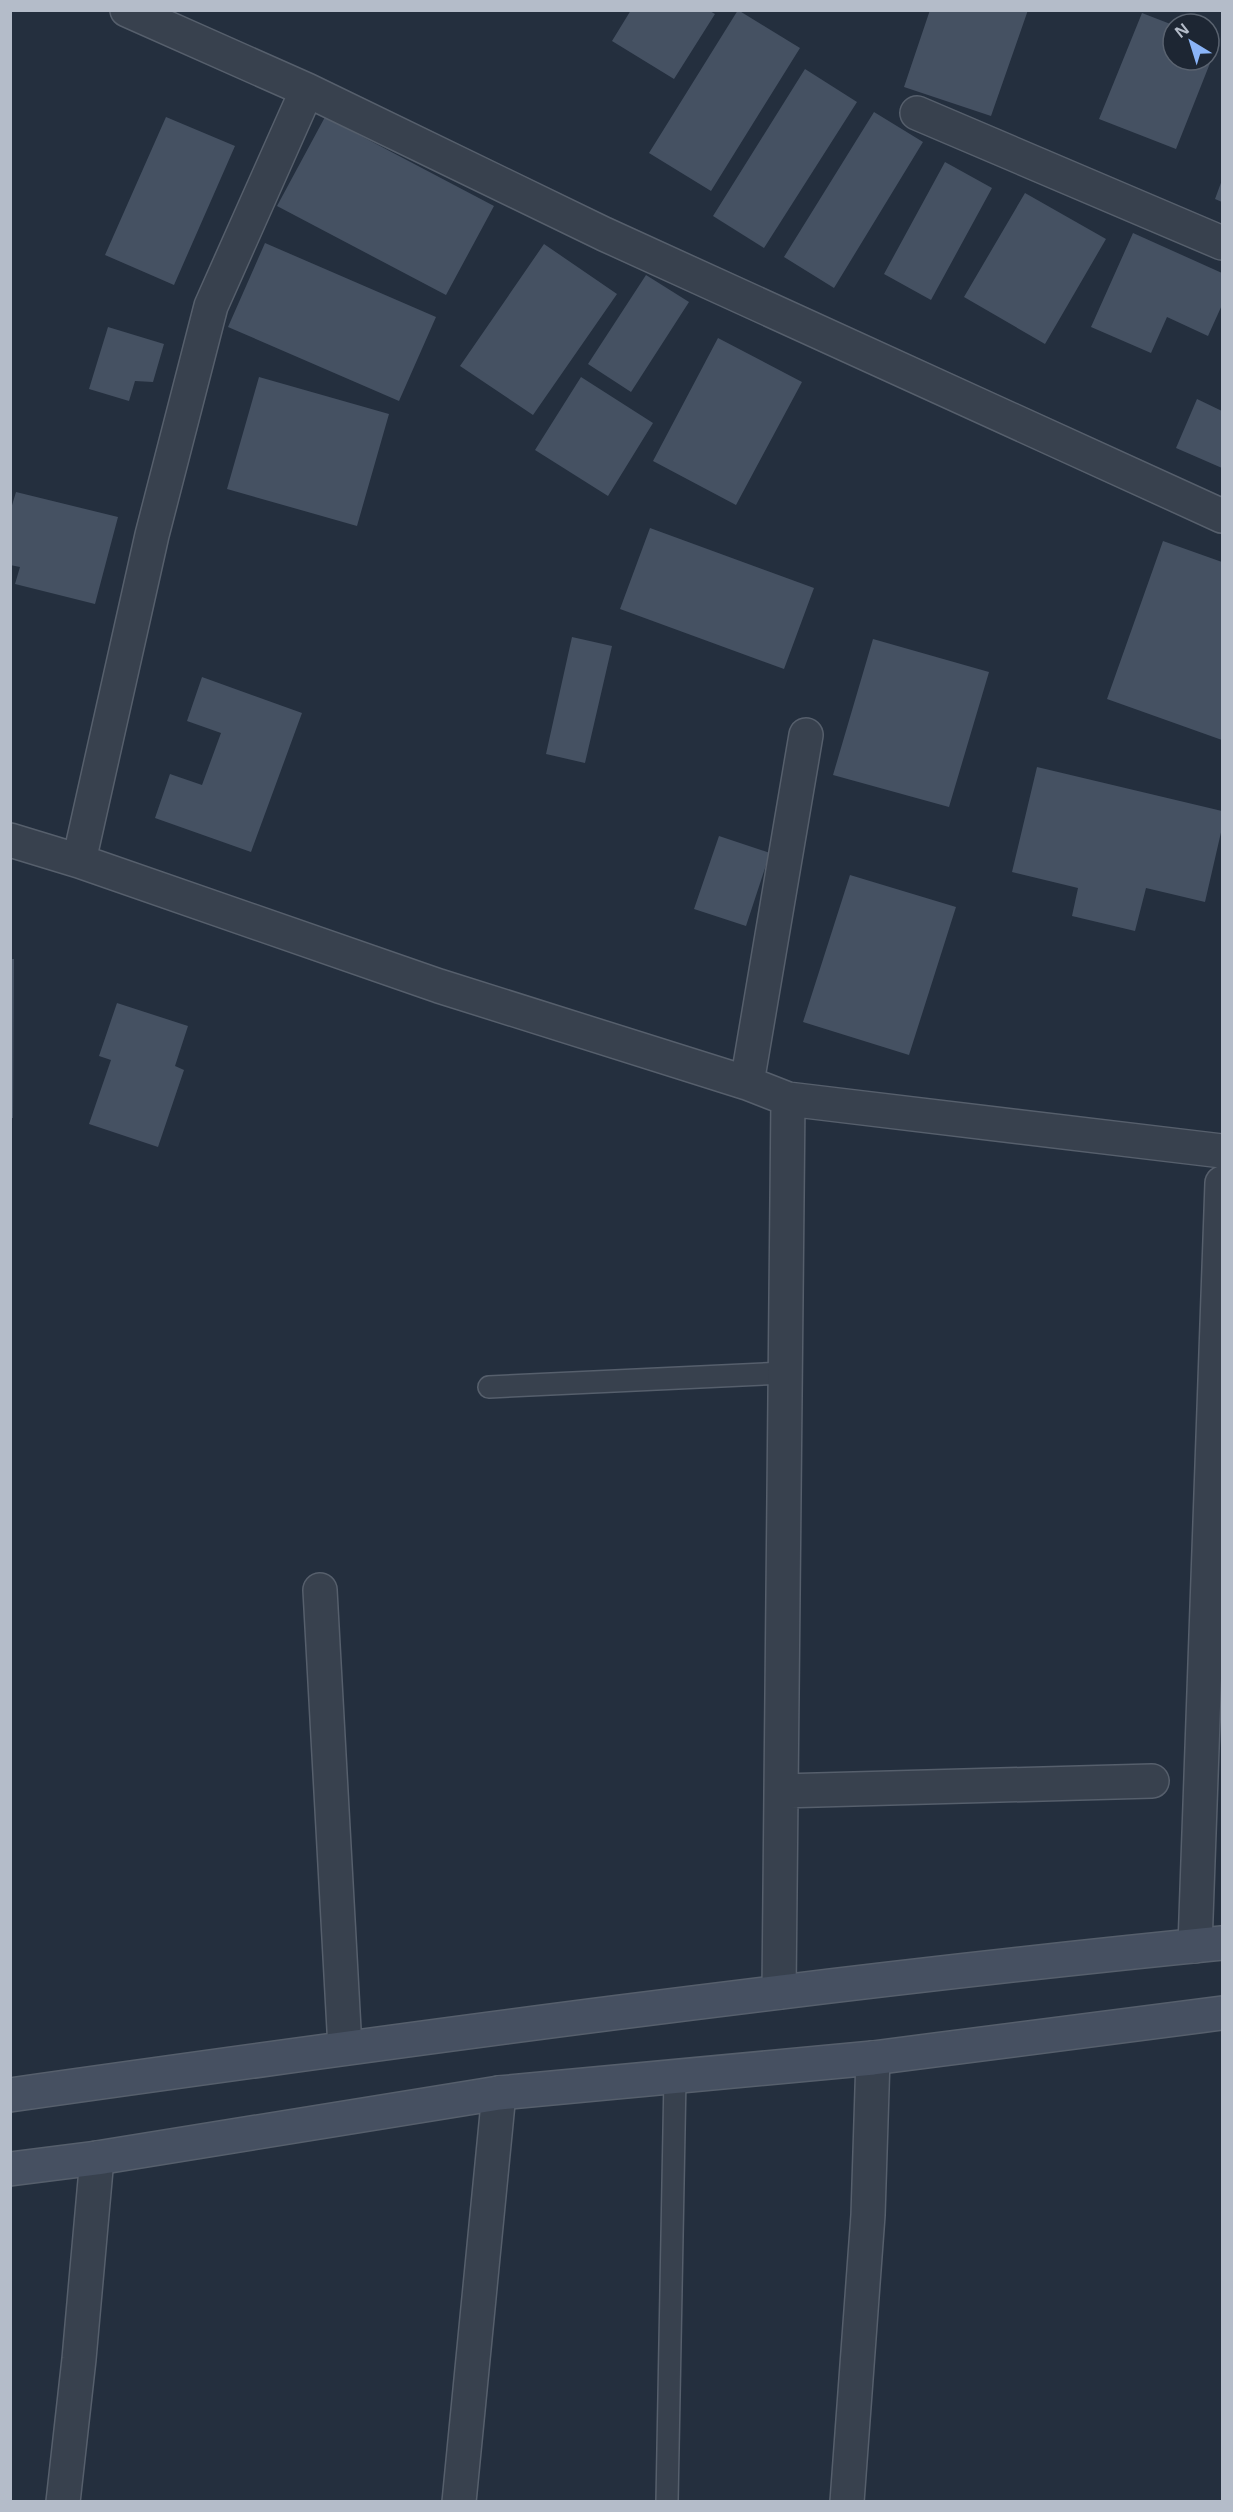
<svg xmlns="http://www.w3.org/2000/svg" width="1233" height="2512" viewBox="0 0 1233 2512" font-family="'Noto Sans',sans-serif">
<rect width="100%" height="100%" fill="#242f3e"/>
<path fill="#455162" d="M631,10H708L715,14L674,79L612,41Z
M738,10L800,48L711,191L649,153Z
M930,10H1028L991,116L904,87Z
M1142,13L1173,25V60H1209V39L1218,43L1176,149L1099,119Z
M805,69L857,102L764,248L713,216Z
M874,112L923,142L834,288L784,257Z
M166,117L235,146L174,285L105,255Z
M325,117L494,206L446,295L277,206Z
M945,162L992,188L931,300L884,274Z
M1222,180V202L1215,199Z
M1025,193L1106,239L1045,344L964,297Z
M1133,233L1222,273V305L1208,336L1167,317L1151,353L1091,327Z
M265,243L436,317L399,401L228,327Z
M544,244L617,294L533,415L460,366Z
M646,275L689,302L631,392L588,364Z
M108,327L164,344L153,382L135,381L129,401L89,389Z
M718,338L802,382L736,505L653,461Z
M259,377L389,414L357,526L227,489Z
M581,377L653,423L608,496L535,450Z
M1197,399L1222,411V468L1176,448Z
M16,492L118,517L95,604L15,584L20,567L10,565V512Z
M650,528L814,588L784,669L620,609Z
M1163,541L1222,562V740L1107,699Z
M572,637L612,646L585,763L546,754Z
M873,639L989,672L949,807L833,775Z
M202,677L302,713L251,852L155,818L170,774L202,785L221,733L187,721Z
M1037,767L1222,811V828L1205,902L1146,888L1135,931L1072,916L1078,888L1012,872Z
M719,836L770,853L746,926L694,909Z
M850,875L956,907L909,1055L803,1022Z
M10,959H14L13,1118H10Z
M117,1003L188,1026L175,1066L184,1070L158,1147L89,1124L111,1060L99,1056Z"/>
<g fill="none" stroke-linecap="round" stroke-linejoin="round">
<g stroke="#565f6c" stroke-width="24">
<path id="service" d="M489,1387L785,1373
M667,2502L675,2077"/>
</g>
<g stroke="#565f6c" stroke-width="36">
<path id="minor" d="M127,10L307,90L604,234L1222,516
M917,113L1222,243
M10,840L79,861L439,986L747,1083L788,1099L1222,1151
M79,861L152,535L211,306L307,90
M747,1083L806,735
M320,1590L345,2048
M781,1791L1152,1781
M1195,1946L1222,1183
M779,1992L788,1099
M63,2502L79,2359L97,2158
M459,2502L499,2093
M847,2502L868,2215L873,2058"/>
</g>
<g stroke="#565f6c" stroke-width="36">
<path id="secondary" d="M10,2095C414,2038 817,1983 1222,1943
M10,2169L97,2158L499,2093L873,2058L1222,2013"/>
</g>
<use href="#service" stroke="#38414e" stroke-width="21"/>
<use href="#minor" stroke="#38414e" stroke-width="33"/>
<use href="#secondary" stroke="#465061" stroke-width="33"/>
</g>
<rect width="1233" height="2512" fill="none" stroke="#b4bcc9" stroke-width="24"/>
<g transform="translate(1191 42) rotate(322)"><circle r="28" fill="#1d2633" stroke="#59626f" stroke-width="1.5"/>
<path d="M0-4.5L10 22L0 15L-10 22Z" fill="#8ab4f8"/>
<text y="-9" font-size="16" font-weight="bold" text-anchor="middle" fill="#b4bcc9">N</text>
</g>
</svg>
